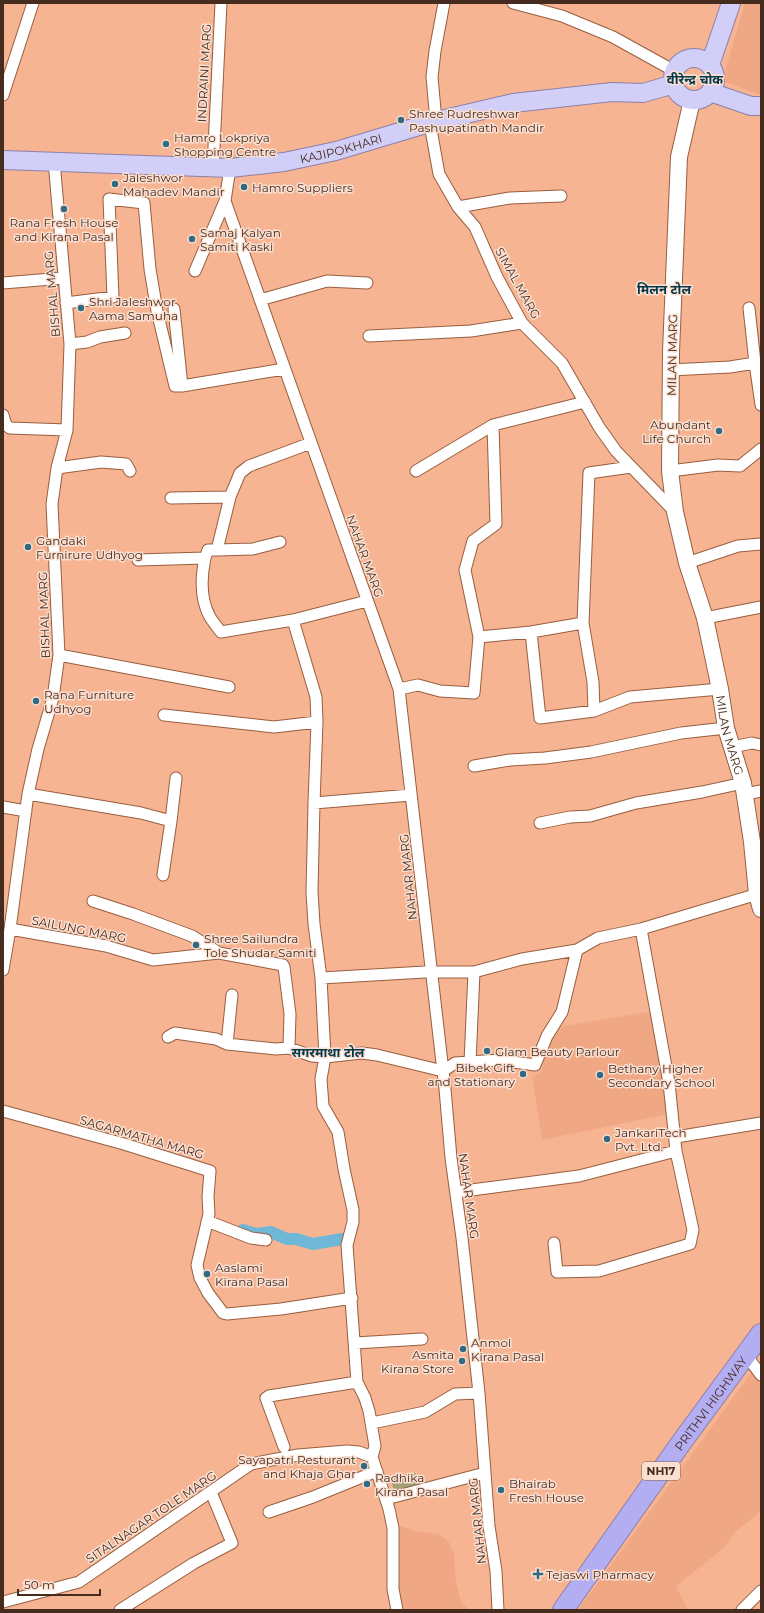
<svg xmlns="http://www.w3.org/2000/svg" width="764" height="1613" viewBox="0 0 764 1613" font-family="Montserrat,'Noto Sans Devanagari',sans-serif">
<rect width="100%" height="100%" fill="#f6b493"/>
<path fill="#f0a884" d="M745,3H761V95L722,81Z
M653,1011L668,1114L542,1140L532,1076L541,1073L548,1045L553,1032L563,1026Z
M752,1372L761,1381V1511L734,1533L724,1548L676,1586L688,1610H578Z
M397,1525L415,1531L438,1534L449,1542L454,1554L456,1582L461,1602L469,1610H400L398,1602Z"/>
<path fill="#a1a175" d="M416,1473L418,1486L394,1492L391,1479Z"/>
<g fill="none" stroke-linecap="round" stroke-linejoin="round">
<path stroke="#6eb7d7" stroke-width="12" d="M243,1230L256,1234L271,1232L287,1239H296L313,1244L342,1239"/>
<g stroke="#985e3f" stroke-width="13">
<path id="street" d="M513,3L562,16L613,37L669,68L676,69
M3,95L33,3
M436,121L432,77L435,51L444,3
M430,124L439,174L458,207L475,227L497,277L522,323L562,363L599,427L616,451L675,512
M213,168L221,3
M230,168L225,201L399,689L445,1089L451,1158L462,1238L479,1393L489,1526L496,1571L498,1610
M458,207L510,198L561,196
M195,271L225,201
M3,283L64,278
M260,300L327,281L367,283
M66,303L113,297L109,199L144,203L150,269L157,311L175,386H182
M174,309L182,386L284,369
M369,336L471,331L522,323
M70,344L87,342L100,337L125,333
M755,363L761,405
M670,370L730,367L755,363L749,308
M3,415L6,425L10,428L67,430
M57,468L101,462L126,464L130,471
M416,471L493,425L585,402
M670,471L718,465L740,466L761,449
M171,498L230,497
M280,542L253,549L217,550L230,497L240,473L249,466L311,443
M205,558C201,577 200,599 210,617C213,622 217,627 221,632L293,620
M138,560L205,558L208,550H217
M687,563L738,546L761,544
M705,618L761,607
M583,623L589,473L631,467
M531,632L540,718L594,711L630,697L720,689
M479,637L531,632L583,623L593,682L594,711
M59,655L229,687
M399,689L418,685L440,691L474,693L479,637L465,570L473,541L496,524L493,425
M164,715L274,727L317,722L314,803
M317,722L316,697L293,620L367,601
M732,747L752,743L761,745
M474,766L510,760L545,758L591,752L681,733L726,728
M28,794L141,813L171,821L176,778
M745,794L761,791
M3,807L26,811
M540,823L570,817L590,816L636,803L702,792L743,783
M163,875L171,821
M93,901L133,914L192,936L219,953
M10,929L106,946L153,960L219,953L283,965L284,967L290,1014L289,1048L312,1056L325,1057L362,1053L377,1055L443,1071
M3,970L10,929L28,794L38,749L53,698L59,655L52,504L57,468L67,430L70,344L54,161
M474,972L522,959L577,950
M321,978L425,972H474L470,1062
M168,1037L175,1033L216,1039L227,1044L276,1049L289,1048
M227,1044L232,995
M443,1071L455,1063L499,1060L535,1065L547,1036L562,1012L577,950L598,938L641,929L761,893
M3,1111L124,1144L210,1171L208,1197L209,1214L197,1265L200,1278L208,1293L223,1313L227,1314L281,1309L352,1298
M676,1137L761,1123
M456,1192L579,1176L676,1151
M207,1221L251,1238L266,1240
M554,1243L557,1272L599,1271L690,1244L693,1230L676,1151L669,1083L641,929
M355,1343L422,1339
M746,1355L761,1375
M372,1423L425,1412L455,1394L479,1393
M284,1447L266,1398L269,1396L357,1382
M386,1499L485,1473
M269,1512L313,1497L377,1471
M3,1602L79,1582L251,1464L298,1455L347,1451L359,1452L372,1457
M120,1610L194,1563L232,1543L211,1492
M397,1610L393,1589V1528L389,1509L372,1457L375,1446L369,1411L365,1398L357,1382L347,1245L353,1222V1210L344,1169L338,1132L323,1106L321,1079L325,1057L321,978L314,924L312,892L314,803L411,795
M742,1610L761,1591"/>
</g>
<g stroke="#985e3f" stroke-width="18">
<g id="secondary">
<path id="s1" d="M692,100L679,157L671,352L670,471L675,512L687,563L705,618L720,689L726,728L743,783L752,842L757,894L761,909"/>
</g>
</g>
<g stroke="#8d80a8" stroke-width="20">
<g id="primary">
<circle cx="694" cy="79" r="21"/>
<path d="M710,65L731,3"/>
<path d="M710,92L751,106H761"/>
<path id="s2" d="M3,160L230,168L284,162L336,151L436,121L513,103L612,92L643,93L674,84"/>
</g>
</g>
<g stroke="#8d80a8" stroke-width="22">
<g id="highway">
<path id="s3" d="M563,1610L681,1443L761,1334"/>
</g>
</g>
<use href="#street" stroke="#fff" stroke-width="11"/>
<use href="#secondary" stroke="#fff" stroke-width="16"/>
<use href="#primary" stroke="#d1cef7" stroke-width="18"/>
<use href="#highway" stroke="#b3adf1" stroke-width="20"/>
</g>
<g fill="#306b83" stroke="#fbe0d2" stroke-width="1.5">
<circle cx="401" cy="120" r="4"/>
<circle cx="166" cy="144" r="4"/>
<circle cx="115" cy="184" r="4"/>
<circle cx="244" cy="187" r="4"/>
<circle cx="64" cy="209" r="4"/>
<circle cx="192" cy="239" r="4"/>
<circle cx="81" cy="308" r="4"/>
<circle cx="719" cy="431" r="4"/>
<circle cx="28" cy="547" r="4"/>
<circle cx="36" cy="701" r="4"/>
<circle cx="196" cy="945" r="4"/>
<circle cx="487" cy="1051" r="4"/>
<circle cx="523" cy="1074" r="4"/>
<circle cx="600" cy="1075" r="4"/>
<circle cx="607" cy="1139" r="4"/>
<circle cx="207" cy="1274" r="4"/>
<circle cx="463" cy="1349" r="4"/>
<circle cx="462" cy="1361" r="4"/>
<circle cx="364" cy="1466" r="4"/>
<circle cx="367" cy="1484" r="4"/>
<circle cx="501" cy="1490" r="4"/>
<path d="M536 1568h4v4h4v4h-4v4h-4v-4h-4v-4h4z"/>
</g>
<g text-anchor="middle" dominant-baseline="central" stroke-width="3" stroke-linejoin="round" paint-order="stroke">
<rect fill="#fbe0d2" stroke="#7c6255" stroke-width="1" x="642" y="1462" width="38" height="18" rx="3"/>
<g font-size="11" font-weight="bold" fill="#462c1f">
<text x="661" y="1471">NH17</text>
</g>
<g font-size="12" fill="#462c1f" stroke="#fbe0d2">
<text transform="translate(204 73) rotate(-87)">INDRAINI MARG</text>
<text stroke="none"><textPath href="#s2" startOffset="340">KAJIPOKHARI</textPath></text>
<text transform="translate(518 283) rotate(61)">SIMAL MARG</text>
<text transform="translate(52 294) rotate(-95)">BISHAL MARG</text>
<text transform="translate(672 355) rotate(-89)">MILAN MARG</text>
<text transform="translate(365 556) rotate(70)">NAHAR MARG</text>
<text transform="translate(44 615) rotate(-92)">BISHAL MARG</text>
<text stroke="none"><textPath href="#s1" startOffset="644">MILAN MARG</textPath></text>
<text transform="translate(408 877) rotate(-96)">NAHAR MARG</text>
<text transform="translate(79 929) rotate(11)">SAILUNG MARG</text>
<text transform="translate(142 1137) rotate(16)">SAGARMATHA MARG</text>
<text transform="translate(469 1196) rotate(82)">NAHAR MARG</text>
<text stroke="none"><textPath href="#s3" startOffset="254">PRITHVI HIGHWAY</textPath></text>
<text transform="translate(151 1517) rotate(-34)">SITALNAGAR TOLE MARG</text>
<text transform="translate(477 1521) rotate(-96)">NAHAR MARG</text>
</g>
<g font-size="12" fill="#462c1f" stroke="#fbe0d2" text-anchor="start">
<text x="409" y="113">Shree Rudreshwar<tspan x="409" dy="14">Pashupatinath Mandir</tspan></text>
<text x="174" y="137">Hamro Lokpriya<tspan x="174" dy="14">Shopping Centre</tspan></text>
<text x="123" y="177">Jaleshwor<tspan x="123" dy="14">Mahadev Mandir</tspan></text>
<text x="252" y="187">Hamro Suppliers</text>
<text x="64" y="222" text-anchor="middle">Rana Fresh House<tspan x="64" dy="14">and Kirana Pasal</tspan></text>
<text x="200" y="232">Samaj Kalyan<tspan x="200" dy="14">Samiti Kaski</tspan></text>
<text x="89" y="301">Shri Jaleshwor<tspan x="89" dy="14">Aama Samuha</tspan></text>
<text x="711" y="424" text-anchor="end">Abundant<tspan x="711" dy="14">Life Church</tspan></text>
<text x="36" y="540">Gandaki<tspan x="36" dy="14">Furnirure Udhyog</tspan></text>
<text x="44" y="694">Rana Furniture<tspan x="44" dy="14">Udhyog</tspan></text>
<text x="204" y="938">Shree Sailundra<tspan x="204" dy="14">Tole Shudar Samiti</tspan></text>
<text x="495" y="1051">Glam Beauty Parlour</text>
<text x="515" y="1067" text-anchor="end">Bibek Gift<tspan x="515" dy="14">and Stationary</tspan></text>
<text x="608" y="1068">Bethany Higher<tspan x="608" dy="14">Secondary School</tspan></text>
<text x="615" y="1132">JankariTech<tspan x="615" dy="14">Pvt. Ltd.</tspan></text>
<text x="215" y="1267">Aaslami<tspan x="215" dy="14">Kirana Pasal</tspan></text>
<text x="471" y="1342">Anmol<tspan x="471" dy="14">Kirana Pasal</tspan></text>
<text x="454" y="1354" text-anchor="end">Asmita<tspan x="454" dy="14">Kirana Store</tspan></text>
<text x="356" y="1459" text-anchor="end">Sayapatri Resturant<tspan x="356" dy="14">and Khaja Ghar</tspan></text>
<text x="375" y="1477">Radhika<tspan x="375" dy="14">Kirana Pasal</tspan></text>
<text x="509" y="1483">Bhairab<tspan x="509" dy="14">Fresh House</tspan></text>
<text x="546" y="1574">Tejaswi Pharmacy</text>
</g>
<g font-size="13" font-weight="bold" fill="#02374a" stroke="#fbe0d2">
<text x="695" y="79">वीरेन्द्र चोक</text>
<text x="664" y="289">मिलन टोल</text>
<text x="328" y="1052">सगरमाथा टोल</text>
</g>
</g>
<rect width="764" height="1613" fill="none" stroke="#462c1f" stroke-width="8"/>
<path d="M18 1589v6h82v-6" fill="none" stroke="#462c1f" stroke-width="2"/>
<text x="24" y="1589" font-size="12" fill="#462c1f" stroke="#fbe0d2" stroke-width="3" paint-order="stroke">50 m</text>
</svg>
